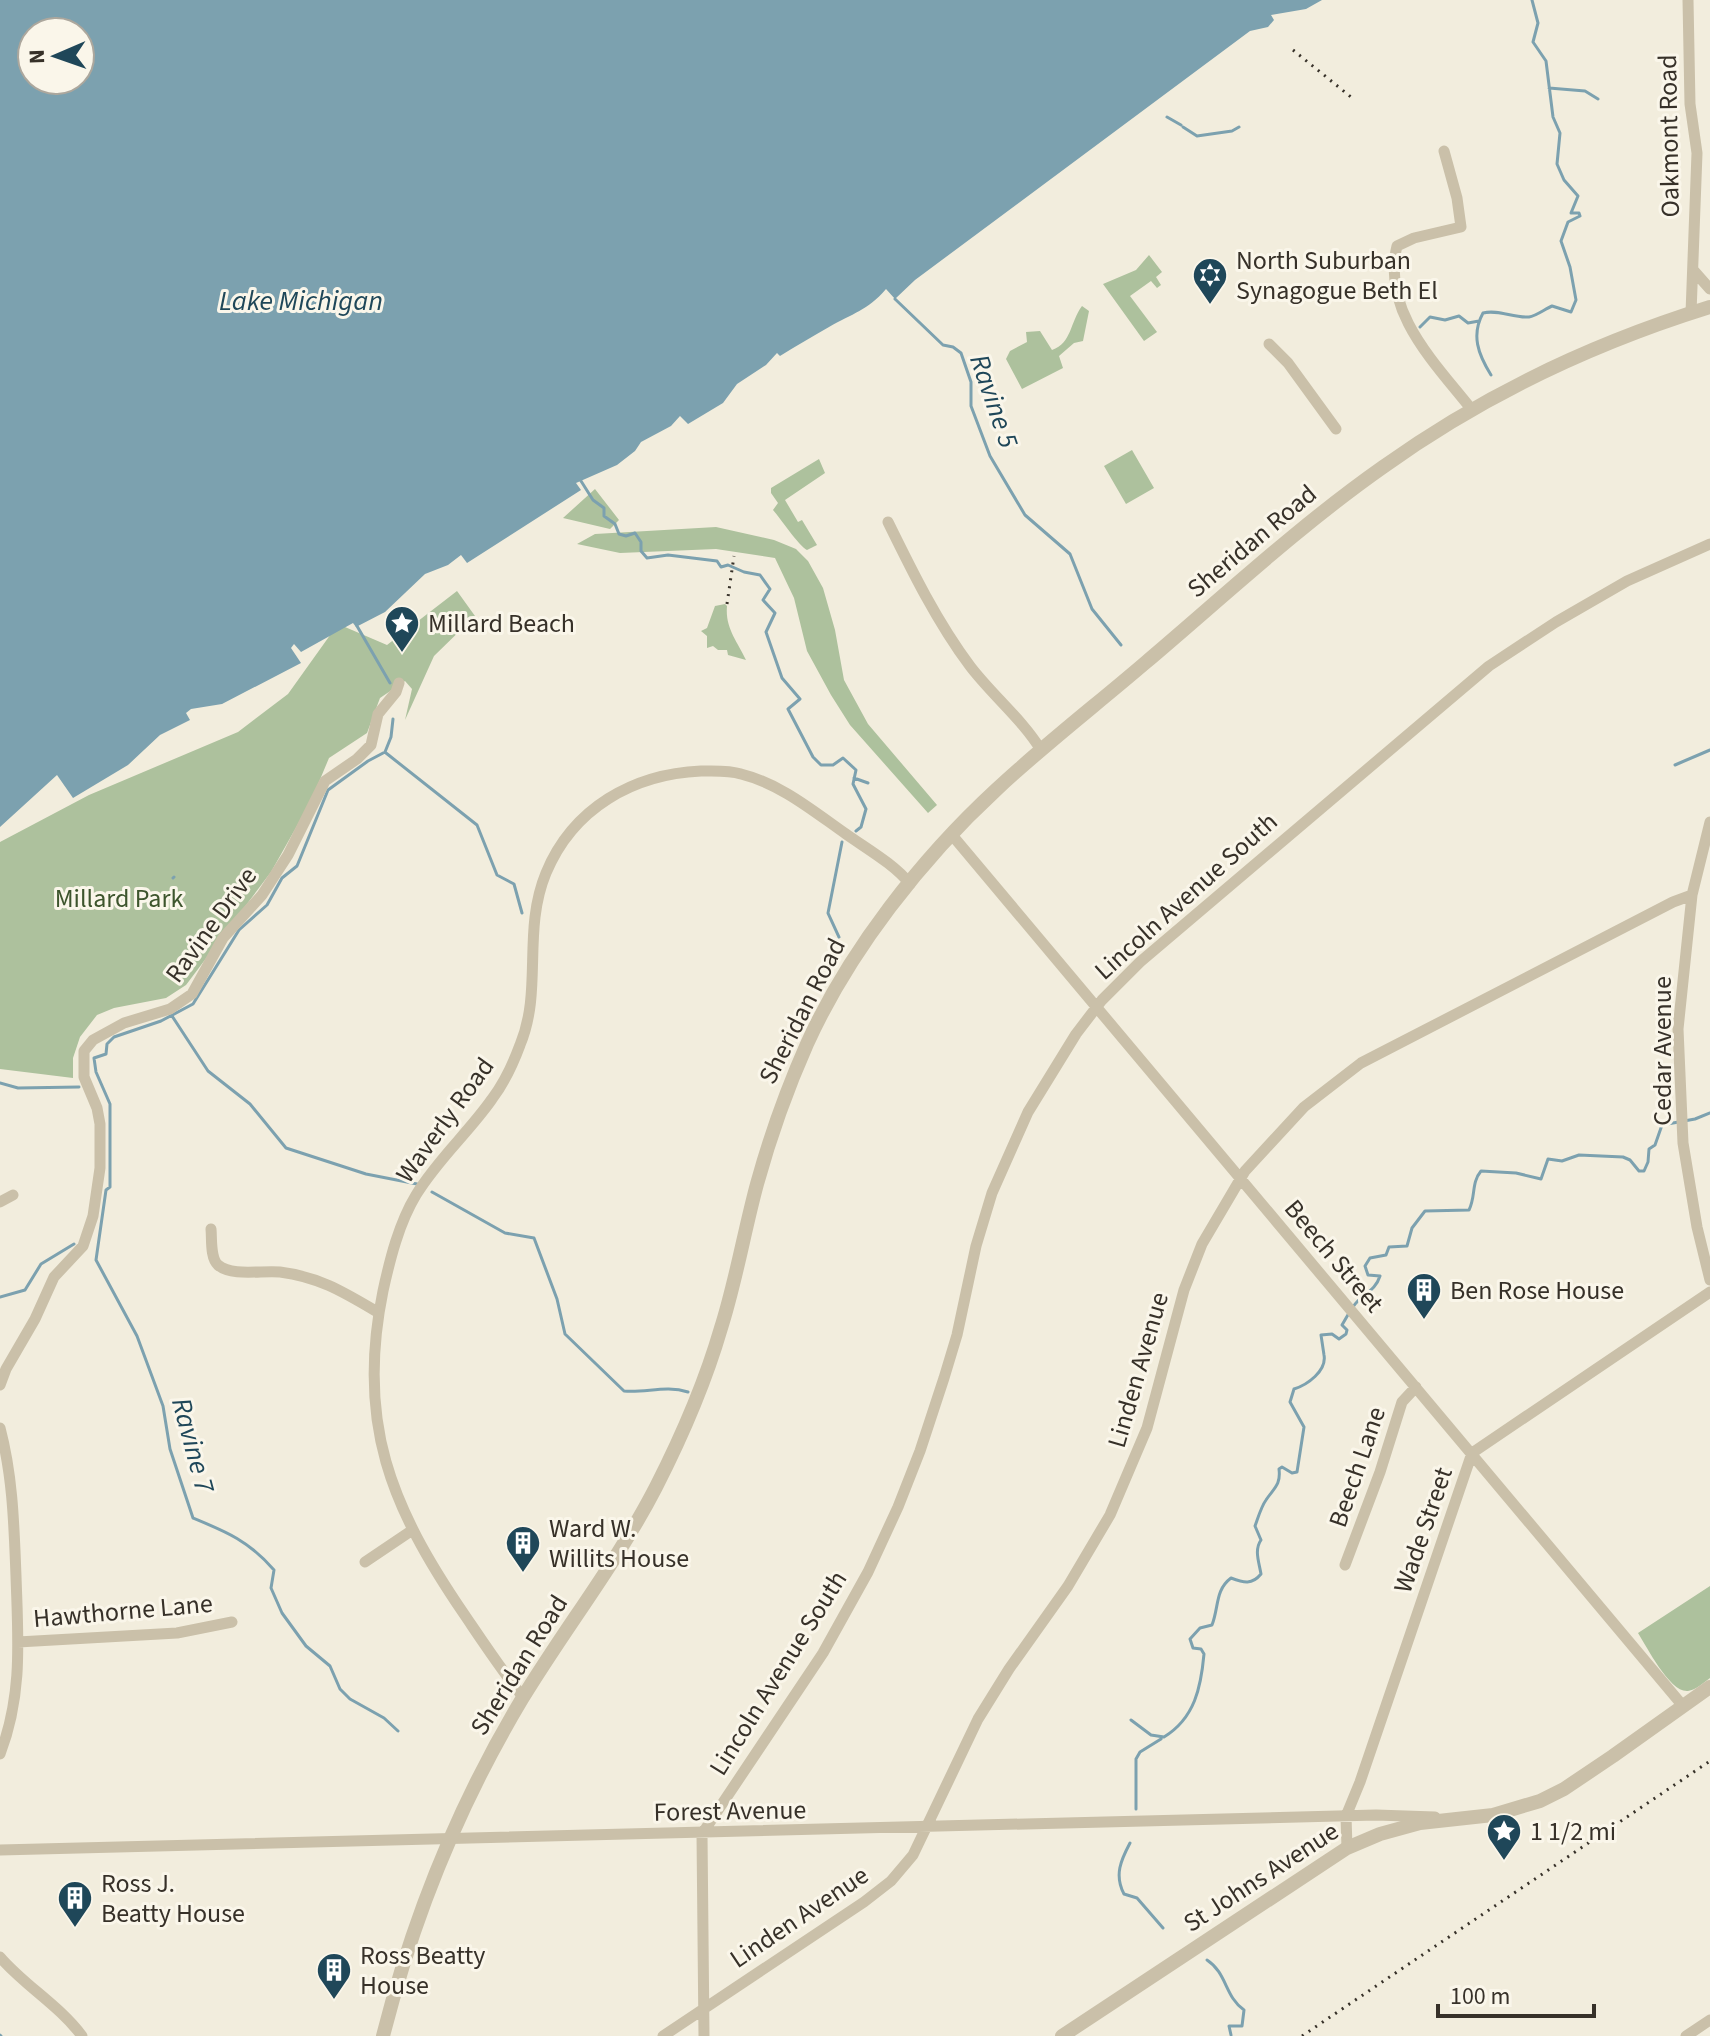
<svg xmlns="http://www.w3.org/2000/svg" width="1710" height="2036" viewBox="0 0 1710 2036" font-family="'Source Sans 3',sans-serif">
<rect width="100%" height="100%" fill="#f2eddd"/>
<path fill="#adc19d" d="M1149,255L1162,272L1156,277L1161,285L1157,288L1151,281L1130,296L1157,332L1144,341L1103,284L1136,270Z
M1082,306L1089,311L1083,341L1074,343L1059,356L1063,368L1022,389L1006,359L1010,351L1027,342L1026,332L1040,331L1052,350C1072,343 1070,322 1082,306Z
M1132,450L1154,488L1126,504L1104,466Z
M819,459L825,473L785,500L798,522L802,520L817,545L807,550C799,546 780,518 773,510L778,503L771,493V488Z
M595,489L619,520L610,529L563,518Z
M716,527L774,540L796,549L808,561L823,588L835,630L844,680L868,724L937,805L928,813L850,725L831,695L807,651L794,598L775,558L716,549L620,553L577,544L595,534Z
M457,591L475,616L434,656L405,720L412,689L405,681L380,698L367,733L329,758L311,801L271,872L186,985L166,998L114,1008L97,1015L80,1037L73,1058V1078L0,1069V842L89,795L238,732L288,694L338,624L387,645Z
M725,604L727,606C725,628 737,641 746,660L728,655L727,650H718L713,646L707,648V636L701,631L707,628L715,606Z
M1710,1586V1678C1703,1683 1696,1690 1688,1691C1670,1693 1647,1647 1638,1633Z"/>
<path fill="#7ca1af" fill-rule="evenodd" d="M0,0H1322L1306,9L1271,15L1274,20L1268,27L1250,31L915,280L895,299L886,289C867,311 853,313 829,327C813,336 796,346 780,356L777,353L766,365L737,384L723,403L688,424L680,416L671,426L641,442L635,451L617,465L576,483L581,490L467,563L461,555L448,565L425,574L385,612L356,627L353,623L301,652L294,644L291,648L301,663L222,704L191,709L186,713L190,720L160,735L128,765L73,798L57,775L0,827ZM80,32V80H32V32Z"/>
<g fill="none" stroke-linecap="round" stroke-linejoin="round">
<path stroke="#7ca1af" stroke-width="3" d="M1549,88L1585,91L1598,99
M1167,117L1181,125
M1183,127L1197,136L1232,131L1239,127
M895,299L943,345L953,347L961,353L971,382V406L990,456L1025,515L1070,554L1092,609L1121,645
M1420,327L1430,317L1445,320L1459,316L1468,323L1479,321
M1491,375C1478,354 1471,335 1483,313C1498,309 1513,318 1529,317C1536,316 1545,309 1552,306L1571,312L1576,300L1570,267L1561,241L1568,222L1580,216L1579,213H1571L1578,196L1564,180L1557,164L1560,133L1553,117L1546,61L1533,42L1538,23L1532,0
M581,481L593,500L604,508V516L615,524L619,534L626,536L635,533L641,542V551L647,558L668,555L717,561L721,567L728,565L744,572L760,575L770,589L763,600L775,613L766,632L782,678L800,699L788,709L813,757L821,765H833L843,758L856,770L853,784L866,809L861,827L856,831
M357,626L390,683
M393,719L391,737L385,752L368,761L328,790L297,866L282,878L267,905L239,930L193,1004L161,1021L114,1037L107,1044L106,1054L94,1058L96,1072L110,1104V1187L106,1190L96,1260L137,1336L163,1406L170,1449L193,1518C227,1532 249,1541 274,1570L271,1588L282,1613L306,1646L330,1666L340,1689L350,1699L384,1718L398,1731
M386,753L477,825L497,875L514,884L522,913
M1675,765L1710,750
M854,778L868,783
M173,878L174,877
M839,937L828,913L842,842
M172,1016L208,1071L250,1104L286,1148L366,1174L417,1184
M0,1083L18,1088L79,1087
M432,1192L505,1233L534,1238L557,1299L565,1334L624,1391C646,1393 666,1385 688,1392
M0,1297L25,1290L41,1264L74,1244
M1353,1307C1361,1294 1375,1292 1380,1276L1368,1275L1365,1266L1370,1258L1386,1255L1389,1247L1407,1246L1412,1228L1425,1211L1469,1210C1476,1196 1471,1183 1481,1171L1516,1173L1541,1179L1548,1159L1562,1161L1579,1155L1623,1157L1630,1160L1639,1171H1644L1648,1162L1649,1149L1655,1145L1662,1125L1695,1119L1710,1113
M1131,1720L1151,1735L1164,1737C1195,1718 1201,1687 1204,1654L1201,1649L1193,1648L1190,1639L1200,1628L1212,1625C1219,1607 1215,1590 1231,1578C1244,1583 1252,1585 1261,1574C1259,1562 1254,1550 1261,1540L1255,1526C1258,1518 1261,1507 1266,1500C1274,1488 1281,1485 1279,1469L1282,1467L1292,1473L1297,1472L1304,1427L1290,1402L1294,1389C1307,1385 1327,1371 1324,1355C1323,1348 1322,1342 1321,1335L1332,1334L1339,1339L1346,1334L1347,1330L1342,1325L1349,1313
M1136,1809V1759L1140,1752L1161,1739
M1130,1843C1121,1860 1114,1875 1124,1894L1137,1898L1163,1928
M1207,1960C1227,1973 1225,1997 1244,2010L1242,2026H1229L1231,2035
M0,2035L1,2036"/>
<path stroke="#cac0a9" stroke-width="11" d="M1688,0L1690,104L1697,153L1691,313
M1444,151L1457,198L1461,227L1414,238L1397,246C1381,311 1435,363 1472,410
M1694,271L1710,289
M1269,344L1288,363L1336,429
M888,522C912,571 937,622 970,666C992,695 1022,719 1041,750
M1710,822L1692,895L1678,1029L1683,1143L1697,1227L1710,1280
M952,835L1683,1706
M0,1202L13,1195
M211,1229C212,1239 210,1258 218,1265C232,1277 263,1270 280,1272C320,1277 345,1293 379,1313
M0,1385L6,1369L35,1319L54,1277L83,1246L93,1216L100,1168V1124L97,1108L84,1077V1051L93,1040L124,1023L170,1009L192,994L223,938L262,895L288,855L325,781L357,759L371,745L378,714L396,692L399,683
M0,1428C13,1477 14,1526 16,1576C18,1639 23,1694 0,1754
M365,1562L411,1531
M1345,1565L1380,1472L1402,1402L1416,1387
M18,1642L177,1633L232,1622
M523,1697C502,1671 483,1642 464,1614C391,1507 356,1423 383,1291C390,1259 399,1223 416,1195C437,1160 469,1132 492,1099C504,1083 513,1064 520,1045C543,990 522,931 546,873C573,808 633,774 701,771C713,771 729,770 741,774C781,784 813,811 846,834C867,849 894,864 910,884
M1347,1848L1346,1816L1360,1782L1472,1453L1710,1292
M0,1850L1376,1815L1435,1817
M0,1957C25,1986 59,2005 82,2036
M663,2036L864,1902L891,1881L913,1855L978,1719L1009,1669L1068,1586L1110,1515L1147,1428L1184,1290L1202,1244L1245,1171L1304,1107L1361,1063L1673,902L1692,895
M704,2036L702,1834L823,1653L868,1572L898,1507L920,1451L944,1378L957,1335L976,1246L992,1193L1028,1112L1076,1034L1102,1000L1140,962L1489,666L1556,622L1627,581L1710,544
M1686,2036L1710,2020"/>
<path stroke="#cac0a9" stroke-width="14" d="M383,2036C413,1918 459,1804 522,1699C565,1628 618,1561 656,1487C682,1436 705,1383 721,1328C736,1281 744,1232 757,1184C770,1137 787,1089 807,1044C849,951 922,858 997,789C1044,745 1096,705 1145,663C1223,597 1299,526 1383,467C1482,396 1594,343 1710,307
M1062,2036L1347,1848L1380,1834L1420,1823L1493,1815L1540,1801L1564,1789L1613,1756L1710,1687"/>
<path stroke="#373129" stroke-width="3" stroke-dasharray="2 6" stroke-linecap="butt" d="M1293,50L1351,97
M727,604L734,556
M1302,2036L1710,1761"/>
</g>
<defs>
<g id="synagogue-pin" transform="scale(1.8)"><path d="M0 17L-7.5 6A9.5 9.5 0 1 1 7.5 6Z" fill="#1f4759" stroke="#faf6ea"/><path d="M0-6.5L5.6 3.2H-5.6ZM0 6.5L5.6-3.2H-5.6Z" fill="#fff"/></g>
<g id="sight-pin" transform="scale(1.8)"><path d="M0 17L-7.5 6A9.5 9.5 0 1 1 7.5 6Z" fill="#1f4759" stroke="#faf6ea"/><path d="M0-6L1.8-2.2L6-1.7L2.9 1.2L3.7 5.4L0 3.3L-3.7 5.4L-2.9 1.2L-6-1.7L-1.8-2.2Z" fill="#fff"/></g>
<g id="building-pin" transform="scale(1.8)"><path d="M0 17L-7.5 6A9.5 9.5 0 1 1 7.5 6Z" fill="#1f4759" stroke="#faf6ea"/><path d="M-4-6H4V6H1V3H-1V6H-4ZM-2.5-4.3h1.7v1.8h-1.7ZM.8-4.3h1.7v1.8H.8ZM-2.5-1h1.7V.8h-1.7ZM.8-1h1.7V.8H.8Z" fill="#fff"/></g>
</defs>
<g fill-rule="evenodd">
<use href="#synagogue-pin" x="1210" y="275"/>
<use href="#sight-pin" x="402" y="623"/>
<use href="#building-pin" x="1424" y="1290"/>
<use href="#building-pin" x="523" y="1543"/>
<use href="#sight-pin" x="1504" y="1831"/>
<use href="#building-pin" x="75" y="1898"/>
<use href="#building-pin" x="334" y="1970"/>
</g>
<g text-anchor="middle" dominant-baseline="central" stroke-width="6" stroke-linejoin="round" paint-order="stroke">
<g font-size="26" fill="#373129" stroke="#faf6ea">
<text transform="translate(1669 136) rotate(-91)">Oakmont Road</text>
<text transform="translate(1252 541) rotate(-40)">Sheridan Road</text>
<text transform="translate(1186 896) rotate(-42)">Lincoln Avenue South</text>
<text transform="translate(211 925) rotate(-54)">Ravine Drive</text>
<text transform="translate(802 1011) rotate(-63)">Sheridan Road</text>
<text transform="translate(1662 1051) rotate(-90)">Cedar Avenue</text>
<text transform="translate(445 1120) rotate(-54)">Waverly Road</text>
<text transform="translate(1334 1256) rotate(50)">Beech Street</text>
<text transform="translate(1138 1370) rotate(-74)">Linden Avenue</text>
<text transform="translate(1357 1467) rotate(-71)">Beech Lane</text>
<text transform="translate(1423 1530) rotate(-71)">Wade Street</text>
<text transform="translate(123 1611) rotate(-5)">Hawthorne Lane</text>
<text transform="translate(519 1665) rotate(-58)">Sheridan Road</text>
<text transform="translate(778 1673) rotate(-58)">Lincoln Avenue South</text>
<text transform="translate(730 1811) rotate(-1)">Forest Avenue</text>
<text transform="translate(1261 1877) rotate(-33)">St Johns Avenue</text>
<text transform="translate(799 1917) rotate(-34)">Linden Avenue</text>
</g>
<g font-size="26" fill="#373129" stroke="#faf6ea" text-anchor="start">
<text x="1236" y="260">North Suburban<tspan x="1236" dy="30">Synagogue Beth El</tspan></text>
<text x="428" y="623">Millard Beach</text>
<text x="1450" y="1290">Ben Rose House</text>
<text x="549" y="1528">Ward W.<tspan x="549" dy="30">Willits House</tspan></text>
<text x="1530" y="1831">1 1/2 mi</text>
<text x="101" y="1883">Ross J.<tspan x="101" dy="30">Beatty House</tspan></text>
<text x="360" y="1955">Ross Beatty<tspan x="360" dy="30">House</tspan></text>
</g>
<g font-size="26" fill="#3d552d" stroke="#faf6ea">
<text x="119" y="898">Millard Park</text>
</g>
<g font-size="28" font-style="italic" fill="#1f4759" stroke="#faf6ea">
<text x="301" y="301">Lake Michigan</text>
<text transform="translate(994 401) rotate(71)">Ravine 5</text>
<text transform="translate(193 1445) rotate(75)">Ravine 7</text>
</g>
</g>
<g transform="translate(56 56) rotate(268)"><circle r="38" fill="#faf6ea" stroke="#aca79d" stroke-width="2"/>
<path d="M0-6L14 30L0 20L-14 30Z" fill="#1f4759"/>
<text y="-12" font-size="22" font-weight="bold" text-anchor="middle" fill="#373129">N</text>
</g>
<path d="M1438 2004v12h156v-12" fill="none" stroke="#373129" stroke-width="4"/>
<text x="1450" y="2004" font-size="24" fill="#373129" stroke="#faf6ea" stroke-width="6" paint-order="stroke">100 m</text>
</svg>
